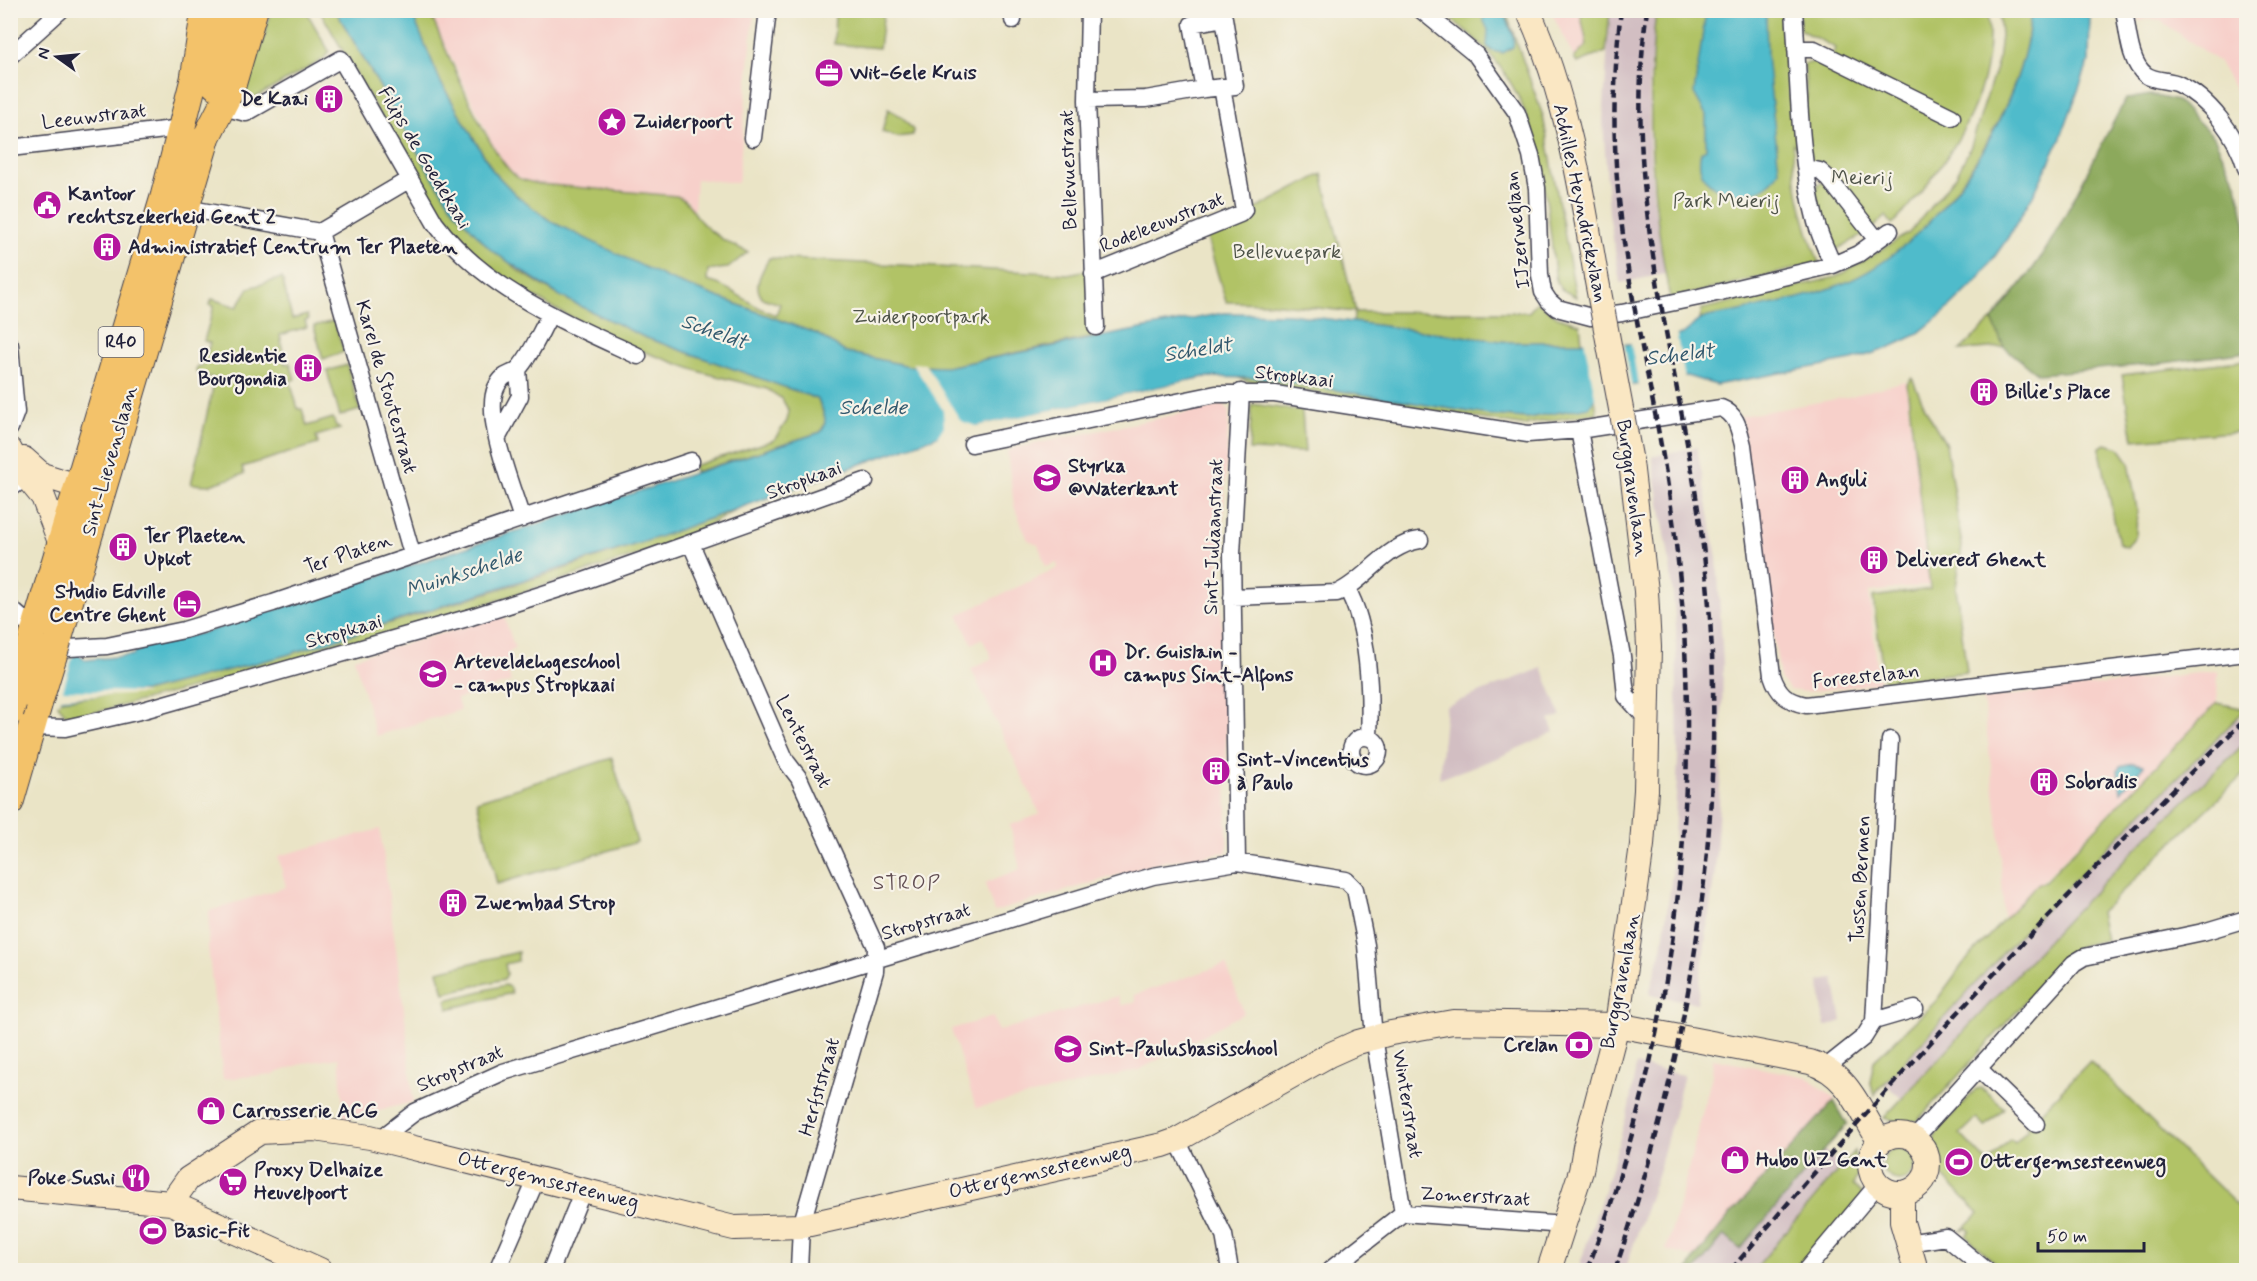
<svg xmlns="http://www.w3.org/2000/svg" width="2257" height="1281" viewBox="0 0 2257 1281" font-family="Mynerve,sans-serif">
<rect width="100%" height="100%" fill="#f7f3e8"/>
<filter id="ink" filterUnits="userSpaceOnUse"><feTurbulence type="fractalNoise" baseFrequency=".0167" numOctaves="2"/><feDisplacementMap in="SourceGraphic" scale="12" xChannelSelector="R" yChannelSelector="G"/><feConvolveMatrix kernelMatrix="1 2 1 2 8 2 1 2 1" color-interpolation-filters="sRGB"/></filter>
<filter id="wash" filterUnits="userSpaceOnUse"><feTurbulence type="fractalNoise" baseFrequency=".008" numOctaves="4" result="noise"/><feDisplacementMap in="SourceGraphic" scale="24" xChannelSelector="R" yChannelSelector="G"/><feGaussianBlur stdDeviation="1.35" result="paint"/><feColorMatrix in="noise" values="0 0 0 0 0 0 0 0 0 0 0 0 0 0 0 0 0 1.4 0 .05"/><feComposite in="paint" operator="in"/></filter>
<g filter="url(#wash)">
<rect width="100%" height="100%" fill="#eae4c6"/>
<path fill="#f7d0ca" d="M429,11H754L738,183L696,179L694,212L687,200L539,184L517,177L505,164L491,141Z
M1551,11H1580L1587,45L1574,58Z
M2137,11H2246V110L2219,62L2161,21L2148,19L2139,21Z
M1905,381L1929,585L1869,592L1879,683L1807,692L1790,690L1780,678L1741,416L1848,397Z
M1223,405L1229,411L1222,545L1218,565L1226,685L1227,852L1162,862L994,912L985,883L1020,869L1010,825L1040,814L971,669L992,658L982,638L972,644L958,615L1058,568L1057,563L1046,567L1038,544L1028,540L1014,506L1007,452L1015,448Z
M504,616L515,649L509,651L512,663L506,665L511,682L457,699L460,710L376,736L354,658Z
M2214,671L2218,672L2217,703L2004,920L2000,842L1983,699Z
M380,829L406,1024L413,1102L344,1119L339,1058L304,1063L274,1074L223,1079L208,947L209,911L286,887L278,856Z
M1226,964L1244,1013L1139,1070L976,1108L951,1029L993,1017L998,1031L1118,996L1122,1006L1136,1001L1134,995Z
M1713,1059L1807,1077L1835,1099L1695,1258L1666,1250L1679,1205L1712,1075Z"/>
<path fill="#d2bec2" d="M1610,11H1656L1649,81V143L1654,205L1665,274L1620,283L1609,213L1603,121Z
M1697,447L1717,558L1723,664L1721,771L1715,871L1697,1003L1649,994L1662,948L1672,876L1678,758L1676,627L1670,564L1652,456Z
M1542,668L1561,716L1549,720L1554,732L1497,758L1439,779L1446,706Z
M2239,717L2242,747L2149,835L2066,921L1901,1098L1884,1083L2010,945Z
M1834,979L1842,1021L1825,1027L1819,981Z
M1636,1065L1684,1075L1658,1173L1625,1270H1578L1614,1159L1629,1107Z
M1824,1150L1841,1165L1754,1270H1696L1724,1234L1740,1248Z"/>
<path fill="#b1c366" stroke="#6a7250" stroke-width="1.5" d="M1505,10L1543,116L1576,297L1561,289L1556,281C1542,169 1543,78 1439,11Z
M270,11H306L329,51L324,59L253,99L244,92L265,35Z
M320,11H336L427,168L454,210L517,270L560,296L644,337L818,399L826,420L821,432L695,472L693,466L774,440L787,421L789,411L782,399L767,389L701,372L639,350L553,308L510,282L483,261L443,218L415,176Z
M411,11H429C445,46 489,157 517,177C523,181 532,182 539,184L677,196C691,202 693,214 703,224C715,236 733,246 748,252L728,268L708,270L707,281C734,287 750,307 776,315L780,304L762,298C752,284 763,271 769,258L1068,274L1088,270L1093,337L946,367L909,366L845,352L817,334L669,279L608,252L552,222L518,197L493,171L441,83Z
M835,11H884L879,48L834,44Z
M1580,11H1610L1606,52L1577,63L1574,58L1587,45Z
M1656,11H1783L1790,101L1807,99L1804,64L1824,60L1829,62L1836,48L1800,30L1799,11H1987C2000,90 1948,165 1897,220L1892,224L1886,216L1865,234L1834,251C1827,236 1810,200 1818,184L1824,183L1793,143C1793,185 1804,224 1819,263L1670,299C1651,202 1645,109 1656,11Z
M1999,11H2031C2026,92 1969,185 1911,241C1894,259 1868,272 1846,283C1801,304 1748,310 1700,320L1702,309L1836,277L1909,233L1956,176L1971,146L1998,61L2001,35Z
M888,109L901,116L913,130V135L897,137L882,132Z
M1322,174L1356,312H1529L1537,302L1558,317L1580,324L1582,342H1509L1353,322L1355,312L1271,303L1226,302L1206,235Z
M282,278L292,319L307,315L308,320L305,321L307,327L280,335L285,364L290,363L295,379L290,381L298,409H302L307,426L333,418L336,426L340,429L316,436L318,444L242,467L244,474L210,485L191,484L215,379L196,372L197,367L203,365L210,343L204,341L214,306L210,305L212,299L237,307L249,288Z
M1992,320L2004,347L1960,350Z
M334,321L344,352L323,359L314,326Z
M2246,360V431L2133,440L2122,375Z
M347,365L360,410L340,416L327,371Z
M1231,375L1261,378L1489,415L1527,418L1588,407L1595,398L1597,413L1527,424V426L1253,383Z
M1912,378L1928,414L1946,444L1962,546L1956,588L1967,672L1884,682L1873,597L1930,589L1907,384Z
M1252,404L1302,411L1305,452L1249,450Z
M2106,444L2119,448L2129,462L2137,510L2136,535L2127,547L2119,544L2100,451V447Z
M735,510C677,547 608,564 542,586C390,636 236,678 80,716H67L58,705L60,700L147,691L283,656L549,574Z
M2217,703L2246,709L2010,945L1874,1095L1870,1081L1874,1061L1936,1001L1963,964L2034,887L2045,881Z
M2246,742V772L2100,913L2106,940L2080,946L2067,956L1917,1121L1896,1122L1884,1118L2066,921L2149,835Z
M612,758L637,842L497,884L477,801Z
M518,952V961L505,964L507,974L504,979L444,993L438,971Z
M505,985L510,987L512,993L448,1009L446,1000Z
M2090,1061L2246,1214V1270H2003L1966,1236L1970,1231L1967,1228L1961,1231L1979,1213L1939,1173L1933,1142L1936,1133L1976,1089L1982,1088L2004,1108L1985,1127L1977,1118L1960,1134L1988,1163L2010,1139L2015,1143L2028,1129L2026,1127Z
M1883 1164a16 16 0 1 1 32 0a16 16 0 1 1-32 0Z
M1854,1151L1858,1175L1853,1185L1863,1195L1802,1270H1754Z"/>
<path fill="#8ca95b" stroke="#57664b" stroke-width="1.5" d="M2151,95L2177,101L2214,137L2237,185L2246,225V352L2156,364L2038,374L2004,347L1992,320C2011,296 2032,273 2048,246C2076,198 2098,148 2126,99Z
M1834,1101L1847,1124L1740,1249L1724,1235L1696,1270H1688L1695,1258L1728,1217Z"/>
<path fill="#4fbbcb" stroke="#386e83" stroke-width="1.5" d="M336,11H411L441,83L493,171L518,197L552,222L669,279L817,334L845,352L909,366L946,367L1223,313L1289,314L1509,342H1587L1597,348C1620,344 1662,342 1682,334C1690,331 1693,323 1700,320C1711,314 1728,314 1740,311C1775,304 1809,297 1842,284C1937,247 2025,111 2031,11H2090L2089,61L2061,137L2036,190L2007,239L1978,280L1946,311L1916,335L1886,349L1852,360L1716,385L1687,376L1600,391L1589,407L1527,418L1489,415L1261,378L1204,377L947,433L653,539L283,656L147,691L11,704V661L80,655L86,660L134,655V651H139L141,647L206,632L821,432C829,421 823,411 818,399L644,337L560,296L492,251L454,210L427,168Z
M1490,11H1503C1506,23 1516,33 1513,47L1502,53L1492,51L1487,46L1488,30L1483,19Z
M1706,11H1766L1767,56L1779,170C1764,208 1689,199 1701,152L1706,149V115L1694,93Z
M2133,763L2144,765L2121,792L2118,771L2120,766Z"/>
<path fill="#eae4c6" d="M1676,332L1685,379L1639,387L1630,339Z
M1584,339L1597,345L1624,341L1632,388L1602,393L1596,402Z
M912,363L925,364L961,421L976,426L1188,381H1198L948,435L745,509L937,437L944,426L943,410Z
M74,652L63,690L142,692L147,694L61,698L59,703L10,707V658Z"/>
</g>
<g filter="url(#ink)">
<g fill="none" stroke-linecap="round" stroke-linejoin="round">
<g stroke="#403f50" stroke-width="19">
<path id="street" d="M1089,10L1087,100L1096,327
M1421,10L1476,55L1517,113L1531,155L1537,188L1540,275L1543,292L1549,301L1557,308L1591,317L1622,313L1699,297L1833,265L1858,254L1890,231
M1794,10C1799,80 1798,154 1816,222C1820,237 1827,251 1833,265
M2124,10C2128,30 2129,63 2146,75C2154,81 2169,80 2178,84C2209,98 2237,136 2246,168
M1224,18L1235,86L1204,89L1192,24Z
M1013,20V10
M1796,49H1814L1952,117
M10,56L61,10
M1087,100L1146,99L1204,89
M223,107L246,113L341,59L435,223C484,289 565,322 638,356
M753,138L768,10
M10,148L182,128
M1806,168L1820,171L1829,179L1877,240
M185,208L320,232L410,179
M320,232L412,554
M1093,274L1240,214L1244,210L1222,87
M10,345L16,412L10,428
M1579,430L1622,656L1626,696L1648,720
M498,437L520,396L518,369
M972,444L1216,394H1275L1528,434L1579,430L1721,408C1737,414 1739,430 1743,445L1772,675C1778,694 1787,701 1806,705L2246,653
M10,489L34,471
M522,519C513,489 483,417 496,388C504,371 511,377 519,368C532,354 540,332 550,315
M691,544L786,761L799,778L876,947L875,971L801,1226L799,1270
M1347,589C1369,627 1371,694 1369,737
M1232,597L1337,593C1367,580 1385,545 1420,540
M10,608L35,630
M10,651L107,646L184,630L273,603L691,461
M32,727L65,728L140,711L471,617L581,582L865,481
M1351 751a14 14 0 1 1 28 0a14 14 0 1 1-28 0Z
M1237,862L1232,554L1241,392
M1874,1021L1915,1009
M1825,1068L1864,1037L1874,1021L1890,740
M1978,1068L2036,1124
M380,1139L415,1112L503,1072L1153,876L1237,862L1346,880L1355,889L1366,945L1374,1037L1403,1213
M1914,1139L2074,963L2084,957L2203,932L2246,919
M1177,1140L1224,1235L1230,1270
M1907,1243L1946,1237L1986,1270
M497,1270L537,1178
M551,1270L583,1190
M1330,1270L1403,1213L1565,1225
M1806,1270L1878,1184"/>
</g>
<g stroke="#403f50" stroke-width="26">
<path id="secondary" d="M1528,10C1566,94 1581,186 1596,276
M10,450L19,468L43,497L60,542
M24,459L42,475L77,486
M1870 1164a29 29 0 1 1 58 0a29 29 0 1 1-58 0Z
M10,1188L171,1203L320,1270
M1902,1193V1222L1916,1270
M171,1203L188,1179L260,1132L314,1129L370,1137L734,1228L801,1226L1163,1145L1177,1140L1329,1055L1358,1042L1391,1033L1453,1022L1617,1025L1810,1062C1848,1073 1860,1110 1880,1142
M1549,1270L1581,1171L1585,1147L1617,1025L1642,845L1646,790L1649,647L1646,591L1631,462"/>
</g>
<g stroke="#403f50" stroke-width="29">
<path id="primary" d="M215,85L232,10
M32,640L164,197L194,79L205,10
M58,640L207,136L231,89L254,10
M10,802L39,702"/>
</g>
<use href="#street" stroke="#fff" stroke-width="16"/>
<use href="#secondary" stroke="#fae7c3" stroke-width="24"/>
<use href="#primary" stroke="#f3c26a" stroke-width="27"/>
<path stroke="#22223b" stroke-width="4.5" stroke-dasharray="9 4.5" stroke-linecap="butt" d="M1587,1270C1681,1027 1709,757 1670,500C1656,403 1630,307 1620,209C1612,142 1613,77 1621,10
M1615,1270C1696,1034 1735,781 1701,531C1678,356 1621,190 1647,10
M1731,1270C1893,1078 2065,892 2246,719"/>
<g stroke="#403f50" stroke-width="26" stroke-linecap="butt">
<path id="secondary-bridge" d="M1596,276L1631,462"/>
</g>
<g stroke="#403f50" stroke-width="29" stroke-linecap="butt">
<path id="primary-bridge" d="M39,702L58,640
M10,712L32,640"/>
</g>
<use href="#secondary-bridge" stroke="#fae7c3" stroke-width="24"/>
<use href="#primary-bridge" stroke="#f3c26a" stroke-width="27"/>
</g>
</g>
<defs>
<g id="office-disc" transform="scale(1.5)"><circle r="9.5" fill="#b5179e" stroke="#f7f3e8"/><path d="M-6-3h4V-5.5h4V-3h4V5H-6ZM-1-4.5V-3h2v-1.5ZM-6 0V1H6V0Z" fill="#fff"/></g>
<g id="building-disc" transform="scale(1.5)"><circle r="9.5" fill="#b5179e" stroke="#f7f3e8"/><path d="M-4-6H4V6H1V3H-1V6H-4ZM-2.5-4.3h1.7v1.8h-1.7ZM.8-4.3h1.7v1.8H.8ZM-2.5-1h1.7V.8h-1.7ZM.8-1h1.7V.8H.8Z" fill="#fff"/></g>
<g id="sight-disc" transform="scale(1.5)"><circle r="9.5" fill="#b5179e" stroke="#f7f3e8"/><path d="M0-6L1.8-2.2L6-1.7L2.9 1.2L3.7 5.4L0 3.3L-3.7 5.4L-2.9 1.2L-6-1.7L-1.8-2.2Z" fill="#fff"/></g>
<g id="civic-disc" transform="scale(1.5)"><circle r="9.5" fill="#b5179e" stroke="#f7f3e8"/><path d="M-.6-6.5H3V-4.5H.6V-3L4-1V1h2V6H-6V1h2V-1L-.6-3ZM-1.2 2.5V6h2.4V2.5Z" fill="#fff"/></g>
<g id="school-disc" transform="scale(1.5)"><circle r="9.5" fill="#b5179e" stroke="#f7f3e8"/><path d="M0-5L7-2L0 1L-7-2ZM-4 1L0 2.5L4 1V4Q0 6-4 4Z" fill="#fff"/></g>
<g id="hotel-disc" transform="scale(1.5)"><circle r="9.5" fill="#b5179e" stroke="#f7f3e8"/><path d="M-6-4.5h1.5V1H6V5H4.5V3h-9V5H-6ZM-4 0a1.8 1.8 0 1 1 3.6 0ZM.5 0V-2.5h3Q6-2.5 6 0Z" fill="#fff"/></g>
<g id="hospital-disc" transform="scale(1.5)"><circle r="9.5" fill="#b5179e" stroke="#f7f3e8"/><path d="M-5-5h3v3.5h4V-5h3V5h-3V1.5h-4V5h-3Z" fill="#fff"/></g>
<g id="university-disc" transform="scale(1.5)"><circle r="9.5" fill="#b5179e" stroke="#f7f3e8"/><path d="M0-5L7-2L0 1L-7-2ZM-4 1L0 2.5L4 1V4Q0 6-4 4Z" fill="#fff"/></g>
<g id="bank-disc" transform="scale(1.5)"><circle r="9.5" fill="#b5179e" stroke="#f7f3e8"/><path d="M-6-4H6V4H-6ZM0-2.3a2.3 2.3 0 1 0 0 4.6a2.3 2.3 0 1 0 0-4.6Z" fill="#fff"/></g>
<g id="shop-disc" transform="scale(1.5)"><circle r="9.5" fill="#b5179e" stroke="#f7f3e8"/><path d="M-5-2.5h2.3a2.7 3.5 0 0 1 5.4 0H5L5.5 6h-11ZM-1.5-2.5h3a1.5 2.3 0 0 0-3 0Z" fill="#fff"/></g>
<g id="stadium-disc" transform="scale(1.5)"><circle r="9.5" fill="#b5179e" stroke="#f7f3e8"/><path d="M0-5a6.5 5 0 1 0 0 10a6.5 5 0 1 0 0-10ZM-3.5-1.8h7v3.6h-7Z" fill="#fff"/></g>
<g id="restaurant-disc" transform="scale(1.5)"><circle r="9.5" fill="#b5179e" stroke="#f7f3e8"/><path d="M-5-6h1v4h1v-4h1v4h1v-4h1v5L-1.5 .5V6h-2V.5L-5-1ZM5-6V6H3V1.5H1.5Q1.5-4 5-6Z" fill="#fff"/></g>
<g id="supermarket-disc" transform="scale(1.5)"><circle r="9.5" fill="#b5179e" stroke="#f7f3e8"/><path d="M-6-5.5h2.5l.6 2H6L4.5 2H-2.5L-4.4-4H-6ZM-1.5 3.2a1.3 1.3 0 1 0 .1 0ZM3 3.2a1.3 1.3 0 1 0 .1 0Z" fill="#fff"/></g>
</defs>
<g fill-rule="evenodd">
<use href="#office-disc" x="829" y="73"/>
<use href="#building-disc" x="329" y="99"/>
<use href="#sight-disc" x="612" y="122"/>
<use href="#civic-disc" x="47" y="205"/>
<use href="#building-disc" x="107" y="247"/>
<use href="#building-disc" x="308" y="368"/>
<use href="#building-disc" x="1984" y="392"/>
<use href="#school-disc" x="1047" y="478"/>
<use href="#building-disc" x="1795" y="480"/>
<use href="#building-disc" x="123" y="547"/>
<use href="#building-disc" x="1874" y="560"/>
<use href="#hotel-disc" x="187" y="604"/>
<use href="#hospital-disc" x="1103" y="663"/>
<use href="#university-disc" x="433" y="674"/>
<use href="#building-disc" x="1216" y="771"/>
<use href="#building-disc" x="2044" y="782"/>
<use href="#building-disc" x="453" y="903"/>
<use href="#bank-disc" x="1579" y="1045"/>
<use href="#school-disc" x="1068" y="1049"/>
<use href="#shop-disc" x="211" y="1111"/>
<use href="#shop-disc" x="1735" y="1160"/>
<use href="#stadium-disc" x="1959" y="1162"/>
<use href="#restaurant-disc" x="136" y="1178"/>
<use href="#supermarket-disc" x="233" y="1182"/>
<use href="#stadium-disc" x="153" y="1231"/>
</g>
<g text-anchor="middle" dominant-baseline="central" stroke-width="4.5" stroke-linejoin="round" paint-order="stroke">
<rect fill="#f7f3e8" stroke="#62616f" stroke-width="1.5" x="98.5" y="327" width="45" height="30" rx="4.5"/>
<g font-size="18" font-weight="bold" fill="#22223b">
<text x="121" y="342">R40</text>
</g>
<g font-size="20" font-weight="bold" fill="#22223b" stroke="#f7f3e8" text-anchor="start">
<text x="850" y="73">Wit-Gele Kruis</text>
<text x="308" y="99" text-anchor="end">De Kaai</text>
<text x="633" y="122">Zuiderpoort</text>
<text x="68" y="194">Kantoor<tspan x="68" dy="23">rechtszekerheid Gent 2</tspan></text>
<text x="128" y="247">Administratief Centrum Ter Plaeten</text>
<text x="287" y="356" text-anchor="end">Residentie<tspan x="287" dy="23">Bourgondia</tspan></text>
<text x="2005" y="392">Billie's Place</text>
<text x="1068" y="466">Styrka<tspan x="1068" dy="23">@Waterkant</tspan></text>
<text x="1816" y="480">Anguli</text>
<text x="144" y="536">Ter Plaeten<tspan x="144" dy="23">Upkot</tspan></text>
<text x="1895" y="560">Deliverect Ghent</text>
<text x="166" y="592" text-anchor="end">Studio Edville<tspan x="166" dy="23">Centre Ghent</tspan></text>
<text x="1124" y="652">Dr. Guislain -<tspan x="1124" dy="23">campus Sint-Alfons</tspan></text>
<text x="454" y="662">Arteveldehogeschool<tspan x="454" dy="23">- campus Stropkaai</tspan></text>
<text x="1237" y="760">Sint-Vincentius<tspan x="1237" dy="23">à Paulo</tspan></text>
<text x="2065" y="782">Sobradis</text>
<text x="474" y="903">Zwembad Strop</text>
<text x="1558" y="1045" text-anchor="end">Crelan</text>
<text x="1089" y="1049">Sint-Paulusbasisschool</text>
<text x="232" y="1111">Carrosserie ACG</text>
<text x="1756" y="1160">Hubo UZ Gent</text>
<text x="1980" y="1162">Ottergemsesteenweg</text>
<text x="254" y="1170">Proxy Delhaize<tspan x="254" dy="23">Heuvelpoort</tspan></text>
<text x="115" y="1178" text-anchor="end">Poke Sushi</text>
<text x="174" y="1231">Basic-Fit</text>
</g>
<g font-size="20" fill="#22223b" stroke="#f7f3e8">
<text transform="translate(94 117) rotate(-7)">Leeuwstraat</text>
<text transform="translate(424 158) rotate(59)">Filips de Goedekaai</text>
<text transform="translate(1069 170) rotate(-92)">Bellevuestraat</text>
<text transform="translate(1580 203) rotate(78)">Achilles Heyndrickxlaan</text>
<text transform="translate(1162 223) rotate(-22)">Rodeleeuwstraat</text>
<text transform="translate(1518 230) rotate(-96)">IJzerweglaan</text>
<text transform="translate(1294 377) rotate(7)">Stropkaai</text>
<text transform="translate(386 387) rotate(74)">Karel de Stoutestraat</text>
<text transform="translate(110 461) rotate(-74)">Sint-Lievenslaan</text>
<text transform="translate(804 481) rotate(-20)">Stropkaai</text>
<text transform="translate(1632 488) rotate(82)">Burggravenlaan</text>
<text transform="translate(1214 537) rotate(-88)">Sint-Juliaanstraat</text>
<text transform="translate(348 554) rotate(-19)">Ter Platen</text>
<text transform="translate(344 632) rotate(-16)">Stropkaai</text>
<text transform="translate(1866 677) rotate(-6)">Foreestelaan</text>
<text transform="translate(803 742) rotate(63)">Lentestraat</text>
<text transform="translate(1861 879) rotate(-87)">Tussen Bermen</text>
<text transform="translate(926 922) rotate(-16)">Stropstraat</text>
<text transform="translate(1621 981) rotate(-79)">Burggravenlaan</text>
<text transform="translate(460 1069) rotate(-23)">Stropstraat</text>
<text transform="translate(820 1087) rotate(-74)">Herfststraat</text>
<text transform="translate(1407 1104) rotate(81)">Winterstraat</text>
<text transform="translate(1040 1172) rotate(-13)">Ottergemsesteenweg</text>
<text transform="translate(548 1181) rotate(14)">Ottergemsesteenweg</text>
<text transform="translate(1475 1197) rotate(3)">Zomerstraat</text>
</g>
<g font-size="20" fill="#4d5248" stroke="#f7f3e8">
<text x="1862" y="178">Meierij</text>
<text x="1726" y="201">Park Meierij</text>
<text x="1287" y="252">Bellevuepark</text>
<text x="921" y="317">Zuiderpoortpark</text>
</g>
<g font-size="21" font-style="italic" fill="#32586d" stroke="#f7f3e8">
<text transform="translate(714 332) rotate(20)">Scheldt</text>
<text transform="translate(1198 350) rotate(-9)">Scheldt</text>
<text transform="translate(1680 355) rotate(-7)">Scheldt</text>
<text x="873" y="408">Schelde</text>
<text transform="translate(464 573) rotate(-18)">Muinkschelde</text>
</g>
<g font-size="21" letter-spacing="1.5" fill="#614d52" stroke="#f7f3e8">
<text x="907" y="883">STROP</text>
</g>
</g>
<rect width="2257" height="1281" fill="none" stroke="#f7f3e8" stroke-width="36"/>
<g transform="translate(57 57) rotate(285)" stroke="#f7f3e8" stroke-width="4.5" paint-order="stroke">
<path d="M0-4.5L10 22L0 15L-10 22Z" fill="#22223b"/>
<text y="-9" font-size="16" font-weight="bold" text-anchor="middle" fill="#22223b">N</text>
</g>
<path d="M2038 1242v9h106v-9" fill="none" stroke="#22223b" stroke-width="3"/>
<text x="2047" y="1242" font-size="18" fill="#22223b" stroke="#f7f3e8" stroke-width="4.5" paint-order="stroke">50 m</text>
</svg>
